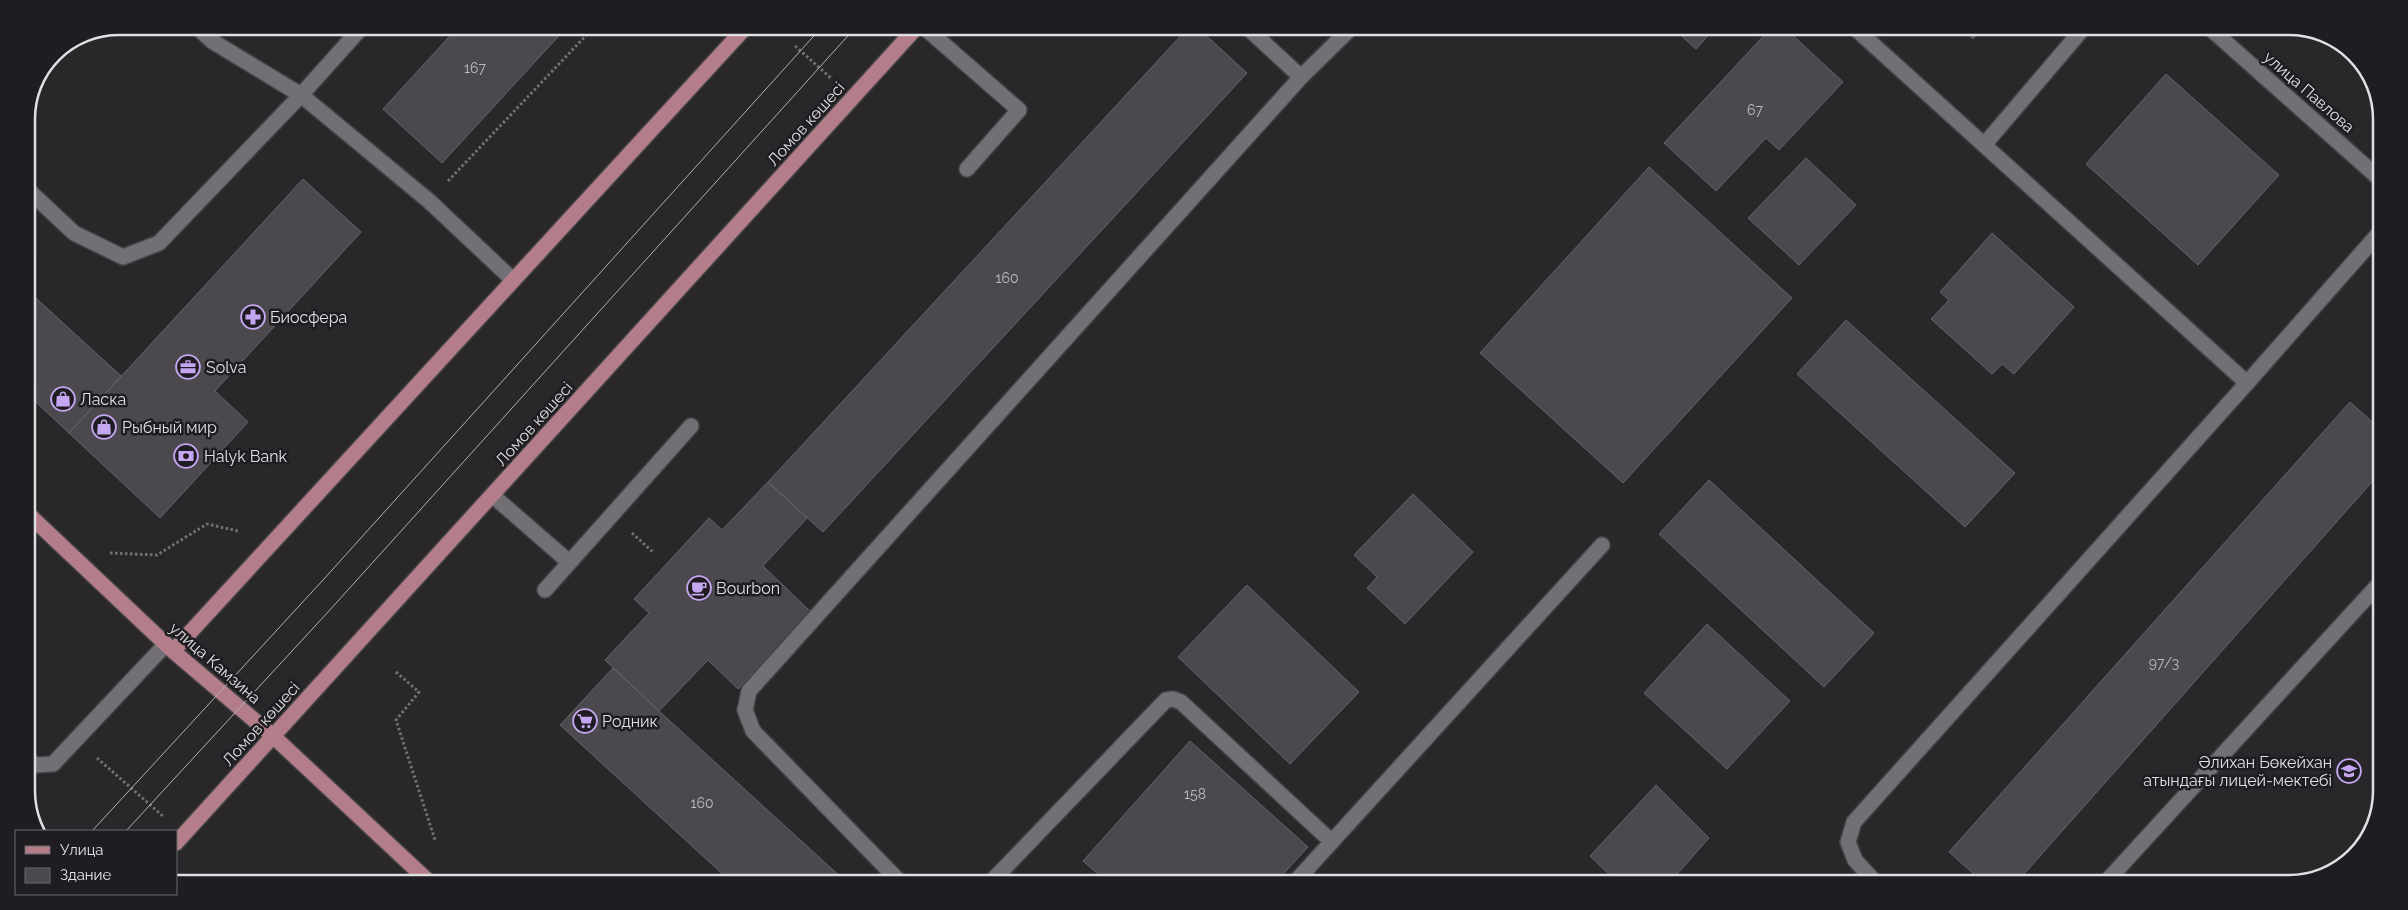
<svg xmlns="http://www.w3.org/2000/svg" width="2408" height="910" viewBox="0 0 2408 910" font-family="Raleway,sans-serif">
<rect width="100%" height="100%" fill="#29272a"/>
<path fill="#4b494d" stroke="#666468" d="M281,27H296L289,34Z
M458,27H567L442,163L383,109Z
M1187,29H1199L1247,73L823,532L768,482Z
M1675,30H1713L1696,49Z
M1769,30H1787L1843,82L1779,150L1766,138L1716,191L1664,143Z
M1964,30H1980L1973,39Z
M2166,74L2279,175L2198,265L2086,164Z
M1806,158L1856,205L1799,265L1748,218Z
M1649,167L1792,298L1623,483L1480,353Z
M303,179L361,232L215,391L248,422L160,518L69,433Z
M1992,233L2074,307L2014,374L2002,364L1992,374L1931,319L1949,300L1940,292Z
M26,289L121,376L69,433L26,393Z
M1846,320L2015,473L1965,527L1797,374Z
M2350,402L2379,428V474L2016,883H1984L1949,852Z
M1709,480L1874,633L1824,687L1659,534Z
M768,482L807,518L763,566L811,612L738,689L708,660L659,711L605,660L649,613L634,599L709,518L722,530Z
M1413,494L1473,552L1405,624L1367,588L1377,577L1354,555Z
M1247,585L1359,692L1290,764L1178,657Z
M1707,624L1790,701L1727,769L1644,693Z
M613,668L659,711L844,880H729L560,725Z
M1190,741L1308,847L1277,881H1106L1083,861Z
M1656,785L1709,838L1670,882H1617L1590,856Z"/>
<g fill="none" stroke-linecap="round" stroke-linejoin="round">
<g stroke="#434244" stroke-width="18">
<path id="minor" d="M196,26L212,41L301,95L429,201L513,280
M925,28L1019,110L967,169
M1249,29L1301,77
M1857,30L2247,383L2381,231
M2213,31L2381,180
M1984,145L2081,31
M26,188L74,233L123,257L159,243L301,95L362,27
M492,495L569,562
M545,590L691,426
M26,758L35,765L53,764L166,644
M899,881L753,731L745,710L749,691L1301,77L1350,29
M992,881L1166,700L1173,699L1181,702L1332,842
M1296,881L1602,545
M1876,883L1855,860L1848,842L1854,822L2247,383
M2105,883L2378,585"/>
</g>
<g stroke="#434244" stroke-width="18">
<path id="major" d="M26,512L173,651L274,737L426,879
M173,651L745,28
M176,843L916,28"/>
</g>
<path stroke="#727173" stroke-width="3" stroke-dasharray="2.5 2.5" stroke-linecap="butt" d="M795,46L832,79
M448,181L594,27
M632,533L654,553
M110,553L157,555L207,524L238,531
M396,672L419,692L396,720L435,840
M97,758L164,817"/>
<use href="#minor" stroke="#727074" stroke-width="15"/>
<use href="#major" stroke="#b37e89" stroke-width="15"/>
<path stroke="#b1afb2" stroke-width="1" d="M92,831L323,580L821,28
M126,831L328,612L855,28"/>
</g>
<defs>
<g id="pharmacy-ring" transform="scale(1.25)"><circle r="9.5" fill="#1f1d21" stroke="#c5a7f1" stroke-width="1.5"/><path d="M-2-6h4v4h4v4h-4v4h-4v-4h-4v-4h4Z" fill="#c5a7f1"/></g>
<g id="office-ring" transform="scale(1.25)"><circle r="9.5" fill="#1f1d21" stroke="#c5a7f1" stroke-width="1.5"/><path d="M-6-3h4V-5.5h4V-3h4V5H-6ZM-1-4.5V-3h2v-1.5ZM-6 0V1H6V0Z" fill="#c5a7f1"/></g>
<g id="shop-ring" transform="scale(1.25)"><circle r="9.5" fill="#1f1d21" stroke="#c5a7f1" stroke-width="1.5"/><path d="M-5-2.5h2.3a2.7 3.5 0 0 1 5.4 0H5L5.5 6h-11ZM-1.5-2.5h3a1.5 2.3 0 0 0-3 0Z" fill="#c5a7f1"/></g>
<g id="bank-ring" transform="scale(1.25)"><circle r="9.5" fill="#1f1d21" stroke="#c5a7f1" stroke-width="1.5"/><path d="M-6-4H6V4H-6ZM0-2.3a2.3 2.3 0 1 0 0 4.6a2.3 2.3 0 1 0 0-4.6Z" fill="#c5a7f1"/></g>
<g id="cafe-ring" transform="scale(1.25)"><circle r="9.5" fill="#1f1d21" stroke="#c5a7f1" stroke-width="1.5"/><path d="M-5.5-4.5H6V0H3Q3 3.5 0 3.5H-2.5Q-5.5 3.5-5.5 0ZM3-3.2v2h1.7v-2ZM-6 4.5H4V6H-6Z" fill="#c5a7f1"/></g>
<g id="supermarket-ring" transform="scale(1.25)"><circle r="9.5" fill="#1f1d21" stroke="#c5a7f1" stroke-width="1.5"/><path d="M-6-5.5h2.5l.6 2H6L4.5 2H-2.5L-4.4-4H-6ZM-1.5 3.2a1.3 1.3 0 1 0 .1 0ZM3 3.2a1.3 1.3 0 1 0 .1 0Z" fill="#c5a7f1"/></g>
<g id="school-ring" transform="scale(1.25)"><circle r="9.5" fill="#1f1d21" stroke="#c5a7f1" stroke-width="1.5"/><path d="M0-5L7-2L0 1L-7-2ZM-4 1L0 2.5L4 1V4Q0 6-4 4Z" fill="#c5a7f1"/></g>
</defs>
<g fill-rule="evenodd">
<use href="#pharmacy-ring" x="253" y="317"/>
<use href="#office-ring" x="188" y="367"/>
<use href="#shop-ring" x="63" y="399"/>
<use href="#shop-ring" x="104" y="427"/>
<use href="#bank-ring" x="186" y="456"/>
<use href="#cafe-ring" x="699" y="588"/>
<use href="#supermarket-ring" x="585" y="721"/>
<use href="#school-ring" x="2349" y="771"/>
</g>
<g text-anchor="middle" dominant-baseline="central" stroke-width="5" stroke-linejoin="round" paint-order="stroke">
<g font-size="14" fill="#bbbabc">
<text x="475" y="68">167</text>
<text x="1755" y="110">67</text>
<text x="1007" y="278">160</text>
<text x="2164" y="663">97/3</text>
<text x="1195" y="794">158</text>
<text x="702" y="803">160</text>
</g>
<g font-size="16" fill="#e0dfe1" stroke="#1f1d21">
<text transform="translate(2309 92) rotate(41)">улица Павлова</text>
<text transform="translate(806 124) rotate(-48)">Ломов көшесі</text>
<text transform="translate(534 424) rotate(-48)">Ломов көшесі</text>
<text transform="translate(215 663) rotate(41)">улица Камзина</text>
<text transform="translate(261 724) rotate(-48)">Ломов көшесі</text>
</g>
<g font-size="16" fill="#e0dfe1" stroke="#1f1d21" text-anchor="start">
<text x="270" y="317">Биосфера</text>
<text x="206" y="367">Solva</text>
<text x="80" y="399">Ласка</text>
<text x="122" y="427">Рыбный мир</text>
<text x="204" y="456">Halyk Bank</text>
<text x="716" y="588">Bourbon</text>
<text x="602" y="721">Родник</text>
<text x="2332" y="762" text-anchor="end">Әлихан Бөкейхан<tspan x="2332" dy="18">атындағы лицей-мектебі</tspan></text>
</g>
</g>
<path d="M0 0H2408V910H0ZM119 35H2289A84 84 0 0 1 2373 119V791A84 84 0 0 1 2289 875H119A84 84 0 0 1 35 791V119A84 84 0 0 1 119 35Z" fill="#1f1d21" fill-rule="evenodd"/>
<path fill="none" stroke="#e0dfe1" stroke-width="2.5" d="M119 35H2289A84 84 0 0 1 2373 119V791A84 84 0 0 1 2289 875H119A84 84 0 0 1 35 791V119A84 84 0 0 1 119 35Z"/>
<rect x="15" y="830" width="162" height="65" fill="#1f1d21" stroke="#6c6b6e"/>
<rect x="25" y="846" width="25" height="8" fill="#b37e89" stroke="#6c6b6e"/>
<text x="60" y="855" font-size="15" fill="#e0dfe1">Улица</text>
<rect x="25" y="868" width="25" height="15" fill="#4b494d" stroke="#6c6b6e"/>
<text x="60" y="880" font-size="15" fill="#e0dfe1">Здание</text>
</svg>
